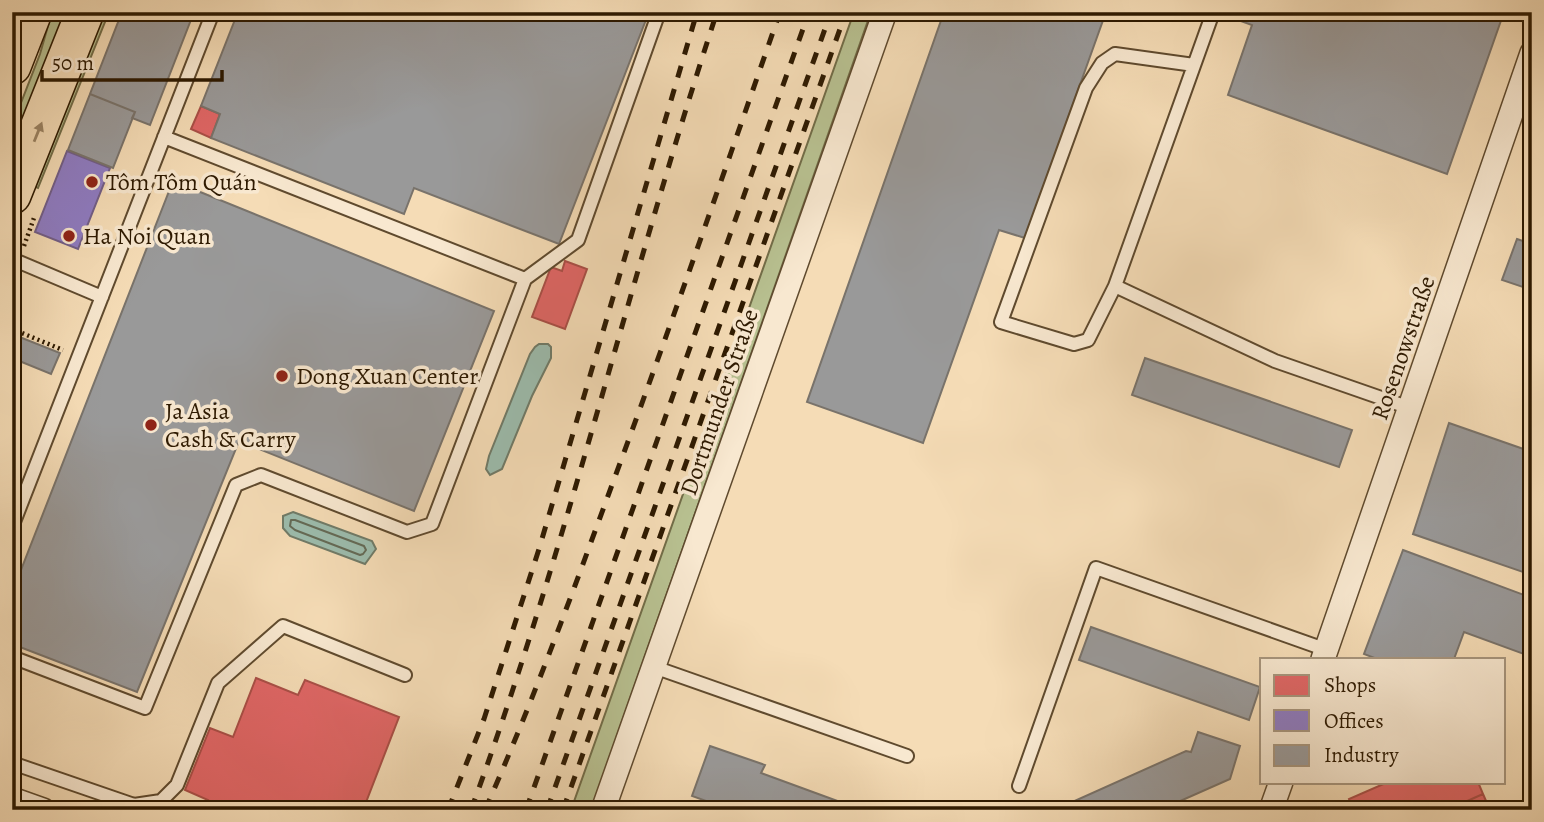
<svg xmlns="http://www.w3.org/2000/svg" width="1544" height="822" viewBox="0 0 1544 822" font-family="Alegreya,serif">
<rect width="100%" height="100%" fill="#f5dcb6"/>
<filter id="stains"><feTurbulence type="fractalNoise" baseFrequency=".00286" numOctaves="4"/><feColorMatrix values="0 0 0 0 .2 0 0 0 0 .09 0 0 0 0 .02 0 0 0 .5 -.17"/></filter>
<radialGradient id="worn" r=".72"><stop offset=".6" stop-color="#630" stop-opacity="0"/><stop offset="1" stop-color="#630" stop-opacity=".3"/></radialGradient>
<path fill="#b8c191" stroke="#726d48" stroke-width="2" d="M52,12H72L12,163V126L40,54Z
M98,12H109L38,188L29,184Z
M854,12H871L591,810H571Z"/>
<path fill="#9cbcad" stroke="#707b68" stroke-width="2" d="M539,344H548L551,347V358L532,396L502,469L490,475L486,469L489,456L530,354L535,347Z
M293,512L372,541L376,549L365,564L290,536L283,528V516Z"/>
<path fill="#e06666" stroke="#aa4f47" stroke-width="2" d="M201,106L220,114L211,138L191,129Z
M565,261L587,269L565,329L532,317L551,267L562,271Z
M256,678L298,695L305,680L399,717L363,810H204L208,800L185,790L210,728L233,737Z
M1388,782H1478L1483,794L1447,810H1353L1349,799Z
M1483,794L1490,810H1447Z"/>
<path fill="#8e7cc3" stroke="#715e88" stroke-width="2" d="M67,151L110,168L78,249L35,232Z"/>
<path fill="#999" stroke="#79736b" stroke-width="2" d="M122,12H194L150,125L132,118L135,112L90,94Z
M238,12H649L559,244L414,188L404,214L211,138L220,114L201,106Z
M944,12H1106L1025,238L999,230L923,443L807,402Z
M1216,12H1504L1447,174L1228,95L1252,25Z
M90,94L135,112L113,168L68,150Z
M173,181L494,311L414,511L239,441L137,692L12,644V593Z
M1517,239L1532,244V290L1502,280Z
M12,334L60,353L51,374L12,358Z
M1145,358L1352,430L1339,467L1132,395Z
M1449,423L1532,452V575L1413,534Z
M1403,550L1532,598V657L1464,632L1454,659H1377L1364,654Z
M1091,627L1260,687L1249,720L1079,660Z
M1198,732L1240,746L1230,779L1160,810H1073L1070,803L1186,751L1191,752Z
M710,746L765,765L761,773L862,810H731L692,796Z"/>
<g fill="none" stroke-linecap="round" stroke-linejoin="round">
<path stroke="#646a56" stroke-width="2" d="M291,520H295L364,546L366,550L363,554L360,555L295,530L290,526Z"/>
<g stroke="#5f4a2e" stroke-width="16">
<path id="lane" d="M1194,65L1115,54L1102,63L1086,88L1001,322L1074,344L1088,340L1115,286L1275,361L1410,408
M12,259L102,297
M525,279L578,240L659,12
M1115,286L1211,18
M12,527L213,12
M12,657L145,708L236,485L261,475L407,532L432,524L525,279L164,137
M654,667L907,756
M12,763L134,805L161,801L177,785L218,683L283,626L405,675
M1019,786L1096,568L1327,650"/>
</g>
<g stroke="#5f4a2e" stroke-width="26">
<path id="street" d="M1323,659L1532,53
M12,799L43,810
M603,810L885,12
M1271,810L1281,782"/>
</g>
<g stroke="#2d1900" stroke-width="40">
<path id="primary" d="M12,66L33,12
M12,195L85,12"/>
</g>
<path stroke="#2d1900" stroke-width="4.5" stroke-dasharray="2 3.5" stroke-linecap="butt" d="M24,246L35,215
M12,329L63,350"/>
<use href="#lane" stroke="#f8e8d0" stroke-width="12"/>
<use href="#street" stroke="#f8e8d0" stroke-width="23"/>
<use href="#primary" stroke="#f5dcb6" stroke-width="37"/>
<path stroke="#2d1900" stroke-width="5" stroke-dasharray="12 12" stroke-linecap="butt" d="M448,810L484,719L539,549L697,12
M471,810C567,548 630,276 717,12
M485,810C532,704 572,594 612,485C670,328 725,170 780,12
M526,810L809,12
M547,810L831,12
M563,810L846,12"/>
</g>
<defs><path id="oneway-solid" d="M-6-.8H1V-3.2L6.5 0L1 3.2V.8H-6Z" transform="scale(1.75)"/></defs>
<use fill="#9b8464" href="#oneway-solid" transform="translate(38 132) rotate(-68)"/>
<g fill="#8f2418" stroke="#f8e8d0" stroke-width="2.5">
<circle cx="92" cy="182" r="7"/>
<circle cx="69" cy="236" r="7"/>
<circle cx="282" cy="376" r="7"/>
<circle cx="151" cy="425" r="7"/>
</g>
<g text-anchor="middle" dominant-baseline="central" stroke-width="7" stroke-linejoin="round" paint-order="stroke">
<g font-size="24" fill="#2d1900" stroke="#f8e8d0" text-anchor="start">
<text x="106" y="182">Tôm Tôm Quán</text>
<text x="83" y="236">Ha Noi Quan</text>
<text x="296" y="376">Dong Xuan Center</text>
<text x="165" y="411">Ja Asia<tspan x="165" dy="28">Cash &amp; Carry</tspan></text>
</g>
<g font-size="24" fill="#2d1900" stroke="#f8e8d0">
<text transform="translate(1403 348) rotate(-71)">Rosenowstraße</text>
<text transform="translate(719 402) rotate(-71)">Dortmunder Straße</text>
</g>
</g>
<rect width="1544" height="822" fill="none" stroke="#f5dcb6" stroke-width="42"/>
<rect x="14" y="14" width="1516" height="794" fill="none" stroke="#2d1900" stroke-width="3.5"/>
<rect x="21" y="21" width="1502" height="780" fill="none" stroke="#2d1900" stroke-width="2"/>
<rect x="1260" y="658" width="245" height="126" fill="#f8e8d0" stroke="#a7957d" stroke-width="2"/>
<rect x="1274" y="675" width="35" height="21" fill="#e06666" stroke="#a7957d" stroke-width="2"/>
<text x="1324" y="692" font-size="21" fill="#2d1900">Shops</text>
<rect x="1274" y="710" width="35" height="21" fill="#8e7cc3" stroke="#a7957d" stroke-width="2"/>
<text x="1324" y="728" font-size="21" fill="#2d1900">Offices</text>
<rect x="1274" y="745" width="35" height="21" fill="#999999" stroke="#a7957d" stroke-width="2"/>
<text x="1324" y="762" font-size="21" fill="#2d1900">Industry</text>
<path d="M42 70v10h180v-10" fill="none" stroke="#2d1900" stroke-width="3.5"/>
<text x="52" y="70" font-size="21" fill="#2d1900" stroke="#f8e8d0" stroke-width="5" paint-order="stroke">50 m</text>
<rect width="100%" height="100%" filter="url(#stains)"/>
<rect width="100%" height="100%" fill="url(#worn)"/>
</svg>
